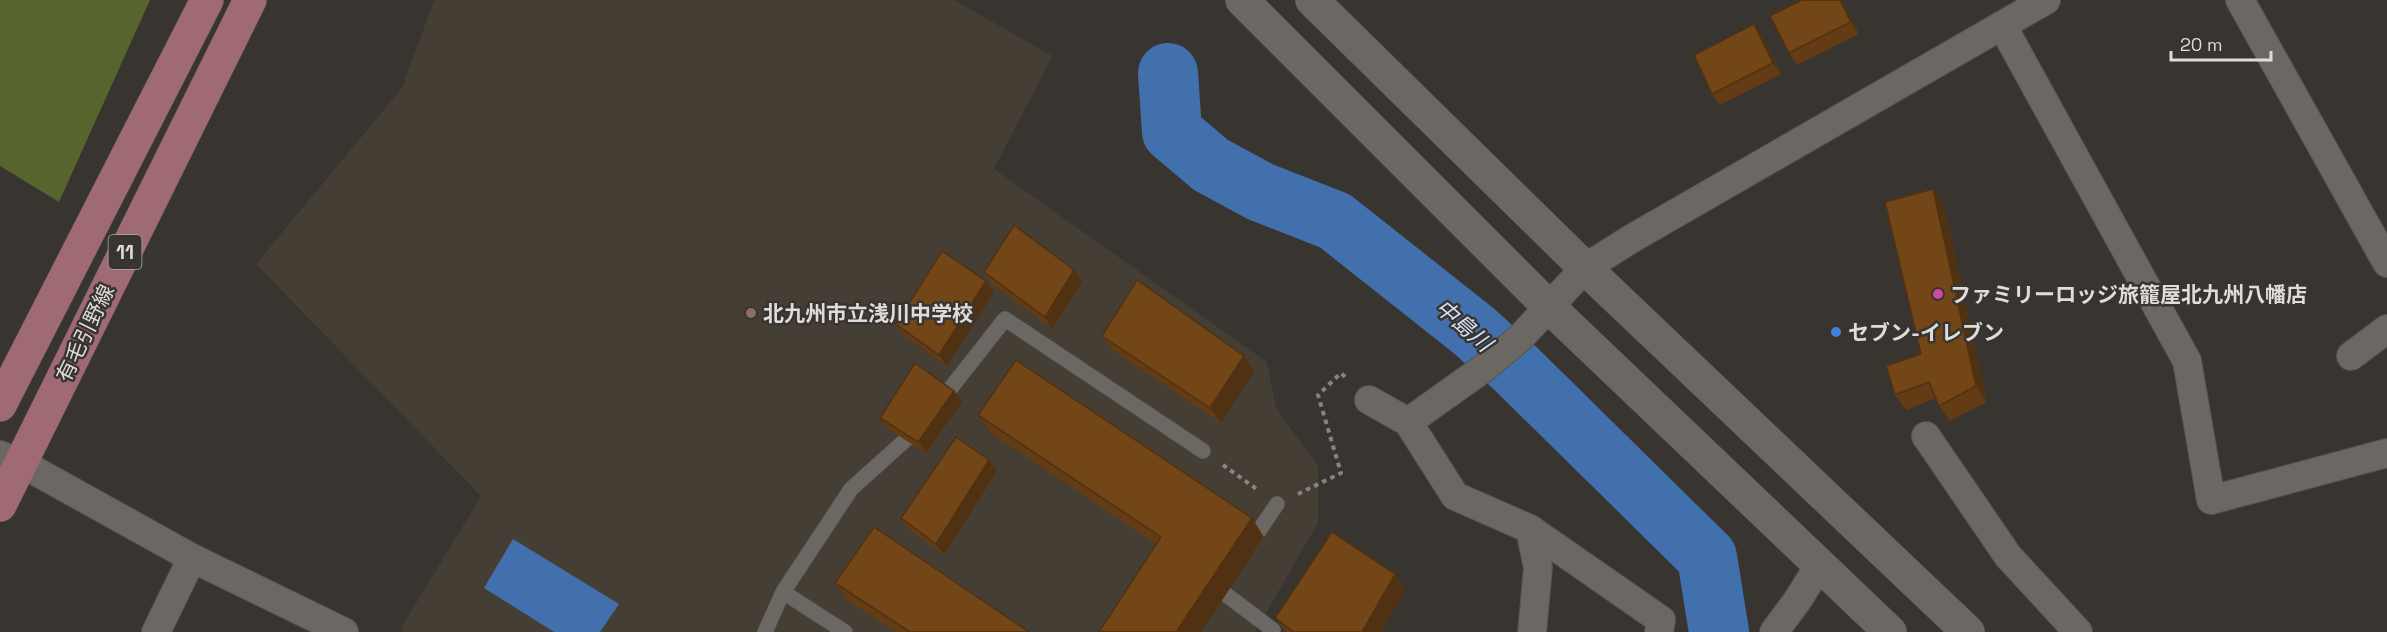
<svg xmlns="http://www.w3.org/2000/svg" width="2387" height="632" viewBox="0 0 2387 632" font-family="'Space Grotesk','Noto Sans JP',sans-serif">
<rect width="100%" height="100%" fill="#383531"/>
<path fill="#453e35" d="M434,0H954L1052,56L994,169L1267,362L1276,408L1318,466V523L1255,632H404L400,630L481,496L256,264L402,88Z"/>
<path fill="#57642e" d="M0,0H150L59,202L0,166Z"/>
<path fill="#4270ac" d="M513,539L619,604L600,632H554L484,588Z"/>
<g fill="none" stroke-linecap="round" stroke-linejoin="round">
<path stroke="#4270ac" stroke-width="60" d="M1168,73L1172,132L1211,165L1261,192L1335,221L1474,331L1516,369L1707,557L1719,632"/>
<g stroke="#55524e" stroke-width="16">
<path id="lane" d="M939,403L1005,319L1203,451
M1248,547L1277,504
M1220,590L1273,630L1272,632
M783,592L845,632
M765,632L783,592L851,489L921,426"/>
</g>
<g stroke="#55524e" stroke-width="30">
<path id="street" d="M2240,0L2387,263
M2002,25L2187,361L2211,500L2387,453
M2351,356L2387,329
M1369,400L1408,422L1484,368L1520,338L1585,268L1631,239L2046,0
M1408,422L1455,496L1530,529L1661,620L1659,632
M1926,436L2008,556L2078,632
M0,455L21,463L192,558L344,632
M1530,529L1538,568L1532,632
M156,632L192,558
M1774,632L1797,601L1819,566"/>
</g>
<g stroke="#55524e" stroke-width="34">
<path id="secondary" d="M1242,0L1548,306L1890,632
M1312,0L1585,268L1968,632"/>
</g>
<g stroke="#55524e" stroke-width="34">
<path id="primary" d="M0,405L207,0
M0,505L250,0"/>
</g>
<path stroke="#878481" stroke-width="4" stroke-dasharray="4.5 4.5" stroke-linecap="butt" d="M1223,465L1258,490
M1298,494L1341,473L1318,395L1341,373L1347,379"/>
<use href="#lane" stroke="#6b6863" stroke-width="15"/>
<use href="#street" stroke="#6b6863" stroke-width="28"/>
<use href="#secondary" stroke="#6b6863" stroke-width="33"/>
<use href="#primary" stroke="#a06a75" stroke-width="33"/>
</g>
<path fill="#633c15" d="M1802,0H1842L1859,34L1797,65L1789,53Z
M1754,24L1762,36L1781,74L1720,105L1712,94Z
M1944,205L1987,402L1950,421L1939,406L1936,398L1906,410L1895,395L1921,354Z
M1074,270L1082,282L1052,329L992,284L984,272Z
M994,292L947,366L904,335L896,324Z
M1102,336L1244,356L1254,371L1221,423L1113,351Z
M954,391L962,402L926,453L888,429L880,418Z
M978,415L1264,537L1156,544L991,433Z
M989,460L997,471L944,555L909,530L901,518Z
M1395,574L1406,590L1381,632H1286L1275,618Z
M835,583L1029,632H895L848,601Z"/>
<path fill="#503111" d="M1840,0H1842L1859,34L1851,22Z
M1754,24L1762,36L1781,74L1773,63Z
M1933,189L1944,205L1987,402L1976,386Z
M1074,270L1082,282L1052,329L1045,317Z
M986,281L994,292L947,366L939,355Z
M1244,356L1254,371L1221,423L1210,408Z
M954,391L962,402L926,453L918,442Z
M989,460L997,471L944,555L936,544Z
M1252,518L1264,537L1201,632H1176Z
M1395,574L1406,590L1381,632H1362Z"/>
<path fill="#734618" stroke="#503111" stroke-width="1.5" d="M1802,0H1840L1851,22L1789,53L1770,16Z
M1754,24L1773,63L1712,94L1694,55Z
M1933,189L1976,386L1939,406L1929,382L1895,395L1886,366L1921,354L1885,202Z
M1014,225L1074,270L1045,317L984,272Z
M942,251L986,281L939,355L896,324Z
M1137,280L1244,356L1210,408L1102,336Z
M1016,360L1252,518L1176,632H1099L1161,537L978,415Z
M915,363L954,391L918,442L880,418Z
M956,437L989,460L936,544L901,518Z
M874,527L1029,632H910L835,583Z
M1332,532L1395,574L1362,632H1294L1275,618Z"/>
<circle fill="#d1479c" stroke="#383531" stroke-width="2" cx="1938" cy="294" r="6"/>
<circle fill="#8d6e63" stroke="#383531" stroke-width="2" cx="751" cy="313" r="6"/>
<circle fill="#3f7fe0" stroke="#383531" stroke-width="2" cx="1836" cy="332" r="6"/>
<g text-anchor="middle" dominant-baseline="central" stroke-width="5" stroke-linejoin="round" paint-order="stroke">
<rect fill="#383531" stroke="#adaba7" stroke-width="1.5" x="108.5" y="235" width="33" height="34" rx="4.5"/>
<g font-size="20" font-weight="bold" fill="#dfddda">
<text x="125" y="252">11</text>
</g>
<g font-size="21" font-weight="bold" fill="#dfddda" stroke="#383531" text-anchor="start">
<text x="1950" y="294">ファミリーロッジ旅籠屋北九州八幡店</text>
<text x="763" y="313">北九州市立浅川中学校</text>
<text x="1848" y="332">セブン-イレブン</text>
</g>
<g font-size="21" fill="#dfddda" stroke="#383531">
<text transform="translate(85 333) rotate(-64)">有毛引野線</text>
</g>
<g font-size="22" font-style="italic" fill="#d5e2f4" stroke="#383531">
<text transform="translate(1464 325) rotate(41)">中島川</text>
</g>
</g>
<path d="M2171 51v9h100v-9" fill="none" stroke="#dfddda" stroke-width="3"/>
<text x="2180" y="51" font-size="18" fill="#dfddda" stroke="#383531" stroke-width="4.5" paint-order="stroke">20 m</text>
</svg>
